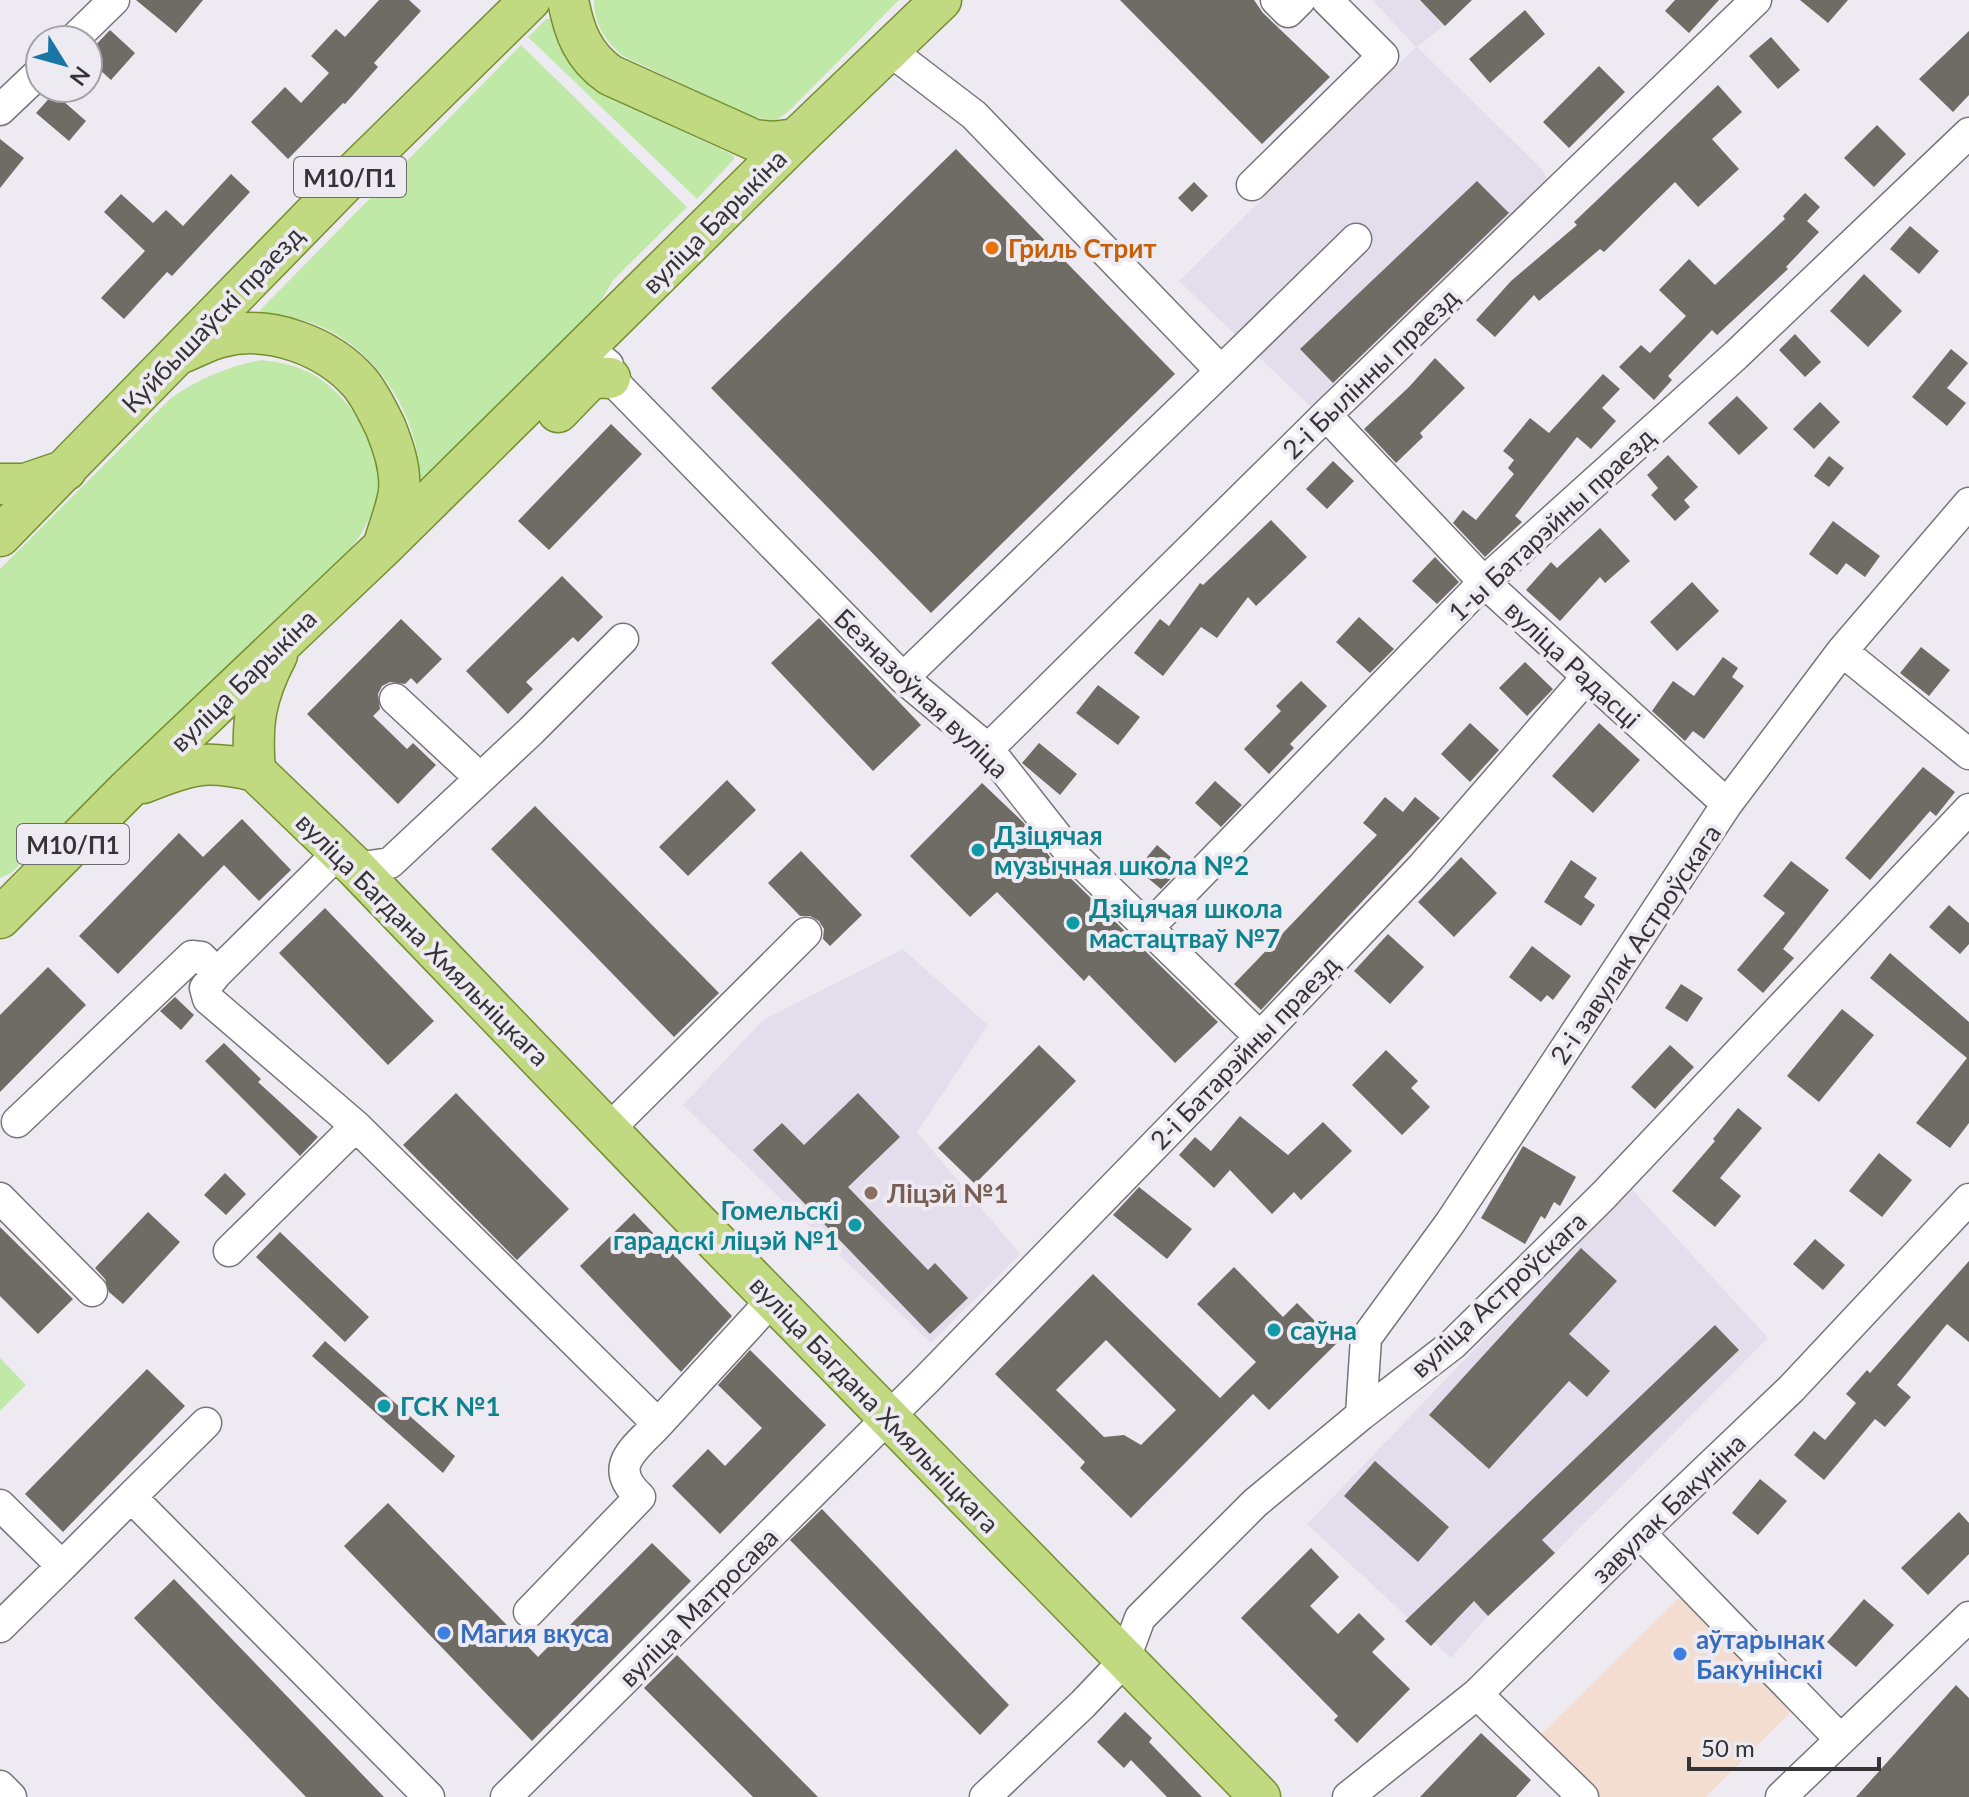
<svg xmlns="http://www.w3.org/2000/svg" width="1969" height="1797" viewBox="0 0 1969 1797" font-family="Lato,sans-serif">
<rect width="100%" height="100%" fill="#eeeaf2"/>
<path fill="#f3ddd0" d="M1680,1597L1793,1710L1706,1797H1600L1539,1736Z"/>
<path fill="#e4deec" d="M1372,0H1471L1445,25L1417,47L1542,169L1549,182L1311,407L1179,281L1416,47Z
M903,949L988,1025L917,1132L1020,1254L931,1343L683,1105L763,1020Z
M1630,1187L1768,1338L1555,1553L1488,1616L1451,1658L1307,1524Z"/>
<path fill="#c0e9a8" d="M594,0H899L788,112L775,121L753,117L623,56C605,41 594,24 594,0Z
M546,19H550C560,52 568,67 594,90L733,155L734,159L697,199L528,37Z
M521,45L687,207L614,279L593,314L427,477L420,478C419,410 368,335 298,319C286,316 273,316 261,315L260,310Z
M261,360C279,362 297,365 314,375C352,397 383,450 377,495C373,518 360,536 347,555L11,873L0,878V569L171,398C200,378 227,367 261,360Z
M0,1358L26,1385L0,1411Z"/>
<path fill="#6f6b65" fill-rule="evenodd" d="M136,0H203L176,33Z
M379,0H409L421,11L374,63L378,67L345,104L343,103L288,159L251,122L285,87L301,103L329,73L311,56L336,29L345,37Z
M1120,0H1254L1263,13L1330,77L1262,144Z
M1420,0H1472L1445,26Z
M1675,0H1719L1689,33L1665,11Z
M1800,0H1848L1828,23Z
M1525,10L1545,34L1490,83L1469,59Z
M110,30L135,53L111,80L88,59V53Z
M1969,31V95L1953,112L1919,79Z
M1771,37L1800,70L1778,89L1749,56Z
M1599,66L1625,92L1569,148L1543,122Z
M1718,85L1742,112L1712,139L1739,169L1698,207L1675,182L1604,252L1600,249L1539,301L1534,295L1495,337L1476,320L1511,281L1577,225L1574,222Z
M54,93L86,121L69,141L36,113Z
M1877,125L1906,154L1874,187L1844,158Z
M0,139L24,158L0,188Z
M956,149L1175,374L931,613L711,388Z
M231,174L250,192L172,276L167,272L124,319L101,298L145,251L104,212L121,194L153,223L166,210L183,226Z
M1477,181L1509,213L1333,383L1300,349Z
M1194,182L1208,196L1192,212L1178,198Z
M1805,193L1820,207L1807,221L1819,232L1786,267L1788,269L1717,335L1712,330L1668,376L1672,380L1654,400L1619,367L1641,345L1650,353L1686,316L1659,290L1689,259L1715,285L1785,219L1783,216Z
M1910,226L1939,251L1919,274L1890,249Z
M1864,274L1902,311L1868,347L1830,311Z
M1795,334L1821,362L1805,377L1779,350Z
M1951,349L1968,363L1947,388L1966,403L1947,426L1912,397Z
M1435,358L1465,388L1420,433L1423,437L1396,463L1364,429L1409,387Z
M1603,374L1620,389L1602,408L1616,421L1591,449L1577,437L1515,516L1522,522L1485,557L1453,523L1463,510L1476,520L1514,474L1508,468L1514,460L1503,451L1530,418L1549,433Z
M1737,396L1768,428L1739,455L1708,423Z
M1820,402L1840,422L1814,449L1793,429Z
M611,424L642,454L549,550L518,521Z
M1668,455L1698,487L1684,500L1690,507L1675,521L1651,495L1658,488L1647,475Z
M1829,456L1844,468L1829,487L1814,476Z
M1333,461L1354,481L1327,509L1306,489Z
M1271,520L1307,557L1256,606L1248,597L1217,638L1201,627L1163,676L1134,653L1160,619L1169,626L1200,583L1203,585Z
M1833,521L1880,556L1865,577L1846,563L1837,575L1809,554Z
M1600,528L1630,561L1605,583L1600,577L1560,621L1526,590L1551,562L1557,568Z
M1435,557L1459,582L1437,604L1412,581Z
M562,576L603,617L578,642L573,637L526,682L533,689L508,714L466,671Z
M1692,582L1719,611L1677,651L1650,622Z
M1359,617L1394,649L1370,673L1336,642Z
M819,618L921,725L873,771L771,663Z
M401,619L442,659L417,684L411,678L405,684L390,682L382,686L378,694L380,709L373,716L407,749L413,743L436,765L398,804L307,714Z
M1921,647L1950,670L1929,696L1900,673Z
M1723,657L1738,668L1732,677L1744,686L1704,739L1693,731L1685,741L1652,711L1673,681L1694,696Z
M1525,662L1553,689L1527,716L1499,688Z
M1301,681L1327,706L1290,744L1294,748L1269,774L1244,749L1281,711L1276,706Z
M1098,685L1140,717L1118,745L1076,713Z
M1470,723L1499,750L1470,782L1441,754Z
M1599,723L1640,760L1593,813L1552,776Z
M1039,743L1077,774L1060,795L1022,763Z
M1923,767L1955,792L1936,816L1930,811L1870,880L1845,858Z
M727,780L756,810L688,876L659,847Z
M1215,781L1242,805L1221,827L1195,803Z
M982,783L1023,822L1054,862L1218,1022L1175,1063L1089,975L1084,981L997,892L970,917L910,856Z
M1385,797L1403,812L1415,797L1440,818L1261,1010L1234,984L1377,835L1363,823Z
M535,806L719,993L674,1037L491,849Z
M242,819L291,870L259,901L224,865L118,974L79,936L179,833L203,857Z
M1157,845L1182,867L1161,889L1137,869Z
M801,851L862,915L830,946L823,939L824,929L819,921L810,916H800L768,883Z
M1461,857L1497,893L1454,937L1418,902Z
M1571,860L1597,878L1584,897L1595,905L1581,926L1544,902Z
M1791,861L1829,890L1783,949L1794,958L1763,993L1737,970L1785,913L1763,896Z
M1949,905L1969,923V944L1960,954L1929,927Z
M325,908L434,1021L388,1065L279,953Z
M1388,934L1424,967L1390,1004L1354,971Z
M1532,946L1571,976L1553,1000L1547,995L1541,1002L1509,977Z
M1890,953L1969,1022V1123L1950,1148L1916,1123L1967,1058L1870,978Z
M48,967L86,1005L0,1092V1015Z
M1681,984L1703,998L1687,1022L1665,1008Z
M175,997L194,1015L181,1030L160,1011Z
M1842,1009L1874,1035L1819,1102L1787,1076Z
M224,1043L261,1079L258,1082L318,1137L300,1156L205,1061Z
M1039,1045L1076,1081L975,1184L938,1148Z
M1670,1045L1694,1067L1655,1109L1631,1087Z
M1386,1050L1418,1081L1411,1088L1430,1107L1402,1135L1352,1085Z
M456,1093L569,1209L517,1260L403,1145Z
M858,1093L900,1137L848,1187L928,1270L935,1263L968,1298L930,1334L753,1150L782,1123L804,1145Z
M1738,1108L1762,1128L1720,1178L1741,1196L1715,1227L1672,1191L1715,1141L1713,1139Z
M1240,1116L1288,1155L1323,1122L1352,1151L1301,1200L1294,1192L1272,1214L1230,1170L1214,1188L1179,1155L1195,1137L1211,1151Z
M1523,1146L1576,1177L1560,1206L1554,1202L1545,1219L1541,1216L1525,1244L1481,1218Z
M1879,1153L1912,1180L1882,1217L1849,1191Z
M225,1173L246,1194L226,1215L204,1195Z
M1139,1187L1192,1229L1167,1259L1113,1215Z
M148,1212L180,1242L123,1304L109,1292L105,1279L95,1268Z
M634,1213L732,1316L681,1372L580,1266Z
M0,1227L73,1299L38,1334L0,1296Z
M280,1232L369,1317L345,1342L256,1257Z
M1815,1239L1845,1265L1823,1290L1793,1264Z
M1581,1248L1617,1281L1569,1334L1610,1371L1587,1397L1569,1381L1489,1469L1429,1415Z
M1969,1261V1342L1947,1324L1897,1385L1911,1397L1885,1427L1875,1419L1824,1480L1794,1455L1814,1431L1825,1440L1856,1403L1846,1394L1867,1370L1870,1373Z
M1234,1267L1283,1317L1297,1303L1337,1343L1269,1410L1253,1394L1131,1518L1080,1468L1085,1462L995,1374L1093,1274L1220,1398L1256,1362L1197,1304ZM1106,1340L1176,1410L1141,1445L1124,1435L1104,1437L1056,1390Z
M1715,1325L1739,1350L1542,1540L1555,1553L1488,1616L1474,1601L1431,1646L1405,1621Z
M325,1341L455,1456L443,1473L312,1356Z
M750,1350L826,1425L720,1534L672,1486L708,1449L725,1466L762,1428L718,1385Z
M147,1369L185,1406L63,1532L25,1494Z
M1375,1461L1449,1527L1418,1562L1344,1496Z
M1760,1479L1787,1501L1758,1535L1732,1513Z
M388,1503L538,1657L652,1543L691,1581L532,1741L344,1546Z
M822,1509L1009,1705L980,1735L790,1540Z
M1959,1512L1969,1523V1554L1928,1595L1901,1568Z
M1311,1548L1339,1577L1310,1606L1338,1634L1359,1613L1385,1639L1372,1652L1410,1689L1357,1743L1334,1720L1338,1716L1241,1618Z
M174,1579L384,1797H306L134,1618Z
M1864,1599L1894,1625L1856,1667L1827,1642Z
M677,1655L818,1797H753L644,1688Z
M1956,1685L1969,1698V1797H1856Z
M1125,1712L1152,1738L1149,1742L1202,1797H1167L1131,1760L1124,1768L1097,1742Z
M1481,1733L1531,1780L1516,1797H1420Z"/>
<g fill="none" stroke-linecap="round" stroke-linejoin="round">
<g stroke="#77747a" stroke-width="33">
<path id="minor" d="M1276,0L1288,12L1300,0
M73,40L114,0
M889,50L974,115L1221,371L903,678
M0,110L40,72
M1252,185L1383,56L1327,0
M603,361L608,365L610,378L903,678L988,749L1067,849L1260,1037
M1221,371L1356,239
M1326,415L1484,582L1727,804
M1842,651L1969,754
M395,699L480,778
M988,749L1326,415L1756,0
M356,868L390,863L531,731L623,639
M1147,929L1484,582L1736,355L1969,133
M217,973L205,988L208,999L356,1126L658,1424L773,1299
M17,1122L192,956L201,957L217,973L339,852
M609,1129L806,933
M0,1198L92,1291
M229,1251L356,1126
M1361,1415L1366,1338L1450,1223L1727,804L1842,651L1969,503
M206,1423L131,1497L429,1797
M0,1505L62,1566L131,1497
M1640,1533L1840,1739
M529,1612L640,1497C606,1466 635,1449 658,1424
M0,1627L62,1566
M1477,1694L1583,1797
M0,1786L11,1797
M506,1797L927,1379L1260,1037L1421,868L1586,678
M985,1797L1083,1704L1124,1661L1140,1618L1255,1503L1361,1415L1453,1344L1603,1196L1969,809
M1348,1797L1477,1694L1640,1533L1791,1389L1969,1199
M1781,1797L1969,1617"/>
</g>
<g stroke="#758f2f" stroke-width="43">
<path id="major" d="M568,0C574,32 583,56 610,75L754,140L773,142L796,139
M181,353C194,348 208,340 221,337C269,324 328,346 360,383C370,395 378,412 385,426C393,446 401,468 399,491C397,508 389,527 384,544
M558,412L592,377L610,378
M0,484H25L66,470
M0,536L356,171L530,0
M255,771L356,868L689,1214L1260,1797
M255,771C251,724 255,697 277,655
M143,783C190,764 205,759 255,771
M0,918L128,789L384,546L796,139L941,0"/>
</g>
<use href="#minor" stroke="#fff" stroke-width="30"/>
<use href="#major" stroke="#c1d980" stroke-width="40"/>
</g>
<circle fill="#e8710a" stroke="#eeeaf2" stroke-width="3" cx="992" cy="248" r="8"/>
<g fill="#0f9aa8" stroke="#eeeaf2" stroke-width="3">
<circle cx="978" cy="850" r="8"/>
<circle cx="1073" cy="923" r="8"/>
<circle cx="855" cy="1225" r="8"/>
<circle cx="1274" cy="1330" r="8"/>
<circle cx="384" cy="1406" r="8"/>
</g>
<circle fill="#8d6e63" stroke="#eeeaf2" stroke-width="3" cx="871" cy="1193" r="8"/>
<g fill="#3f7fe0" stroke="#eeeaf2" stroke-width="3">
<circle cx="444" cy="1633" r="8"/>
<circle cx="1680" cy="1654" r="8"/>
</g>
<g text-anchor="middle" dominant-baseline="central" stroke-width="8" stroke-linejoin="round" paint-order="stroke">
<g fill="#eeeaf2" stroke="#6c6b6f" stroke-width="2">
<rect x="294" y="157" width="112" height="40" rx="6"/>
<rect x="17" y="824" width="112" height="40" rx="6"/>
</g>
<g font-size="24" font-weight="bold" fill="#353437">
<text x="350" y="177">М10/П1</text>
<text x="73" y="844">М10/П1</text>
</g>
<g font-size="26" fill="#353437" stroke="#eeeaf2">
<text transform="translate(714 221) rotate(-45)">вуліца Барыкіна</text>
<text transform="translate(212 319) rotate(-46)">Куйбышаўскі праезд</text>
<text transform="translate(1370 373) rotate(-44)">2-і Былінны праезд</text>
<text transform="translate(1551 524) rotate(-43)">1-ы Батарэйны праезд</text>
<text transform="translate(1573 664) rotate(43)">вуліца Радасці</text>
<text transform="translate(243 680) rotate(-44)">вуліца Барыкіна</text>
<text transform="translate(922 693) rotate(44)">Безназоўная вуліца</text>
<text transform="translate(423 939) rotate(45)">вуліца Багдана Хмяльніцкага</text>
<text transform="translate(1635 944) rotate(-56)">2-і завулак Астроўскага</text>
<text transform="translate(1244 1052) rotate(-46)">2-і Батарэйны праезд</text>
<text transform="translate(1498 1294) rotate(-43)">вуліца Астроўскага</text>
<text transform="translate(875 1404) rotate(46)">вуліца Багдана Хмяльніцкага</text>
<text transform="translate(1668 1508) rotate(-44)">завулак Бакуніна</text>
<text transform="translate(698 1607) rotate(-45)">вуліца Матросава</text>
</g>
<g font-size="26" font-weight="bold" fill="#c56008" stroke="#eeeaf2" text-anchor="start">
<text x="1008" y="248">Гриль Стрит</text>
</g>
<g font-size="26" font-weight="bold" fill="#0d838f" stroke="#eeeaf2" text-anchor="start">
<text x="994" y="835">Дзіцячая<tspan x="994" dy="30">музычная школа №2</tspan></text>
<text x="1089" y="908">Дзіцячая школа<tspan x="1089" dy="30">мастацтваў №7</tspan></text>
<text x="839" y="1210" text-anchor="end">Гомельскі<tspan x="839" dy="30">гарадскі ліцэй №1</tspan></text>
<text x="1290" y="1330">саўна</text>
<text x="400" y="1406">ГСК №1</text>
</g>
<g font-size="26" font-weight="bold" fill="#785e54" stroke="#eeeaf2" text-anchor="start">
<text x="887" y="1193">Ліцэй №1</text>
</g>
<g font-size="26" font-weight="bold" fill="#366cbe" stroke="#eeeaf2" text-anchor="start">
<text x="460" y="1633">Магия вкуса</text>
<text x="1696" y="1639">аўтарынак<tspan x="1696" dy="30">Бакунінскі</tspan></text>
</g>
</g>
<g transform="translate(64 64) rotate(127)"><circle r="38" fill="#eeeaf2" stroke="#a4a1a7" stroke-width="2"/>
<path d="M0-6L14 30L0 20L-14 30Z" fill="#1876a4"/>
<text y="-12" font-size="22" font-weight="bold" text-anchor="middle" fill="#353437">N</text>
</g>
<path d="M1689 1757v12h190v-12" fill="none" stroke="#353437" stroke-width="4"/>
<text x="1701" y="1757" font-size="24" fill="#353437" stroke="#eeeaf2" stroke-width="6" paint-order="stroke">50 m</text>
</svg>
